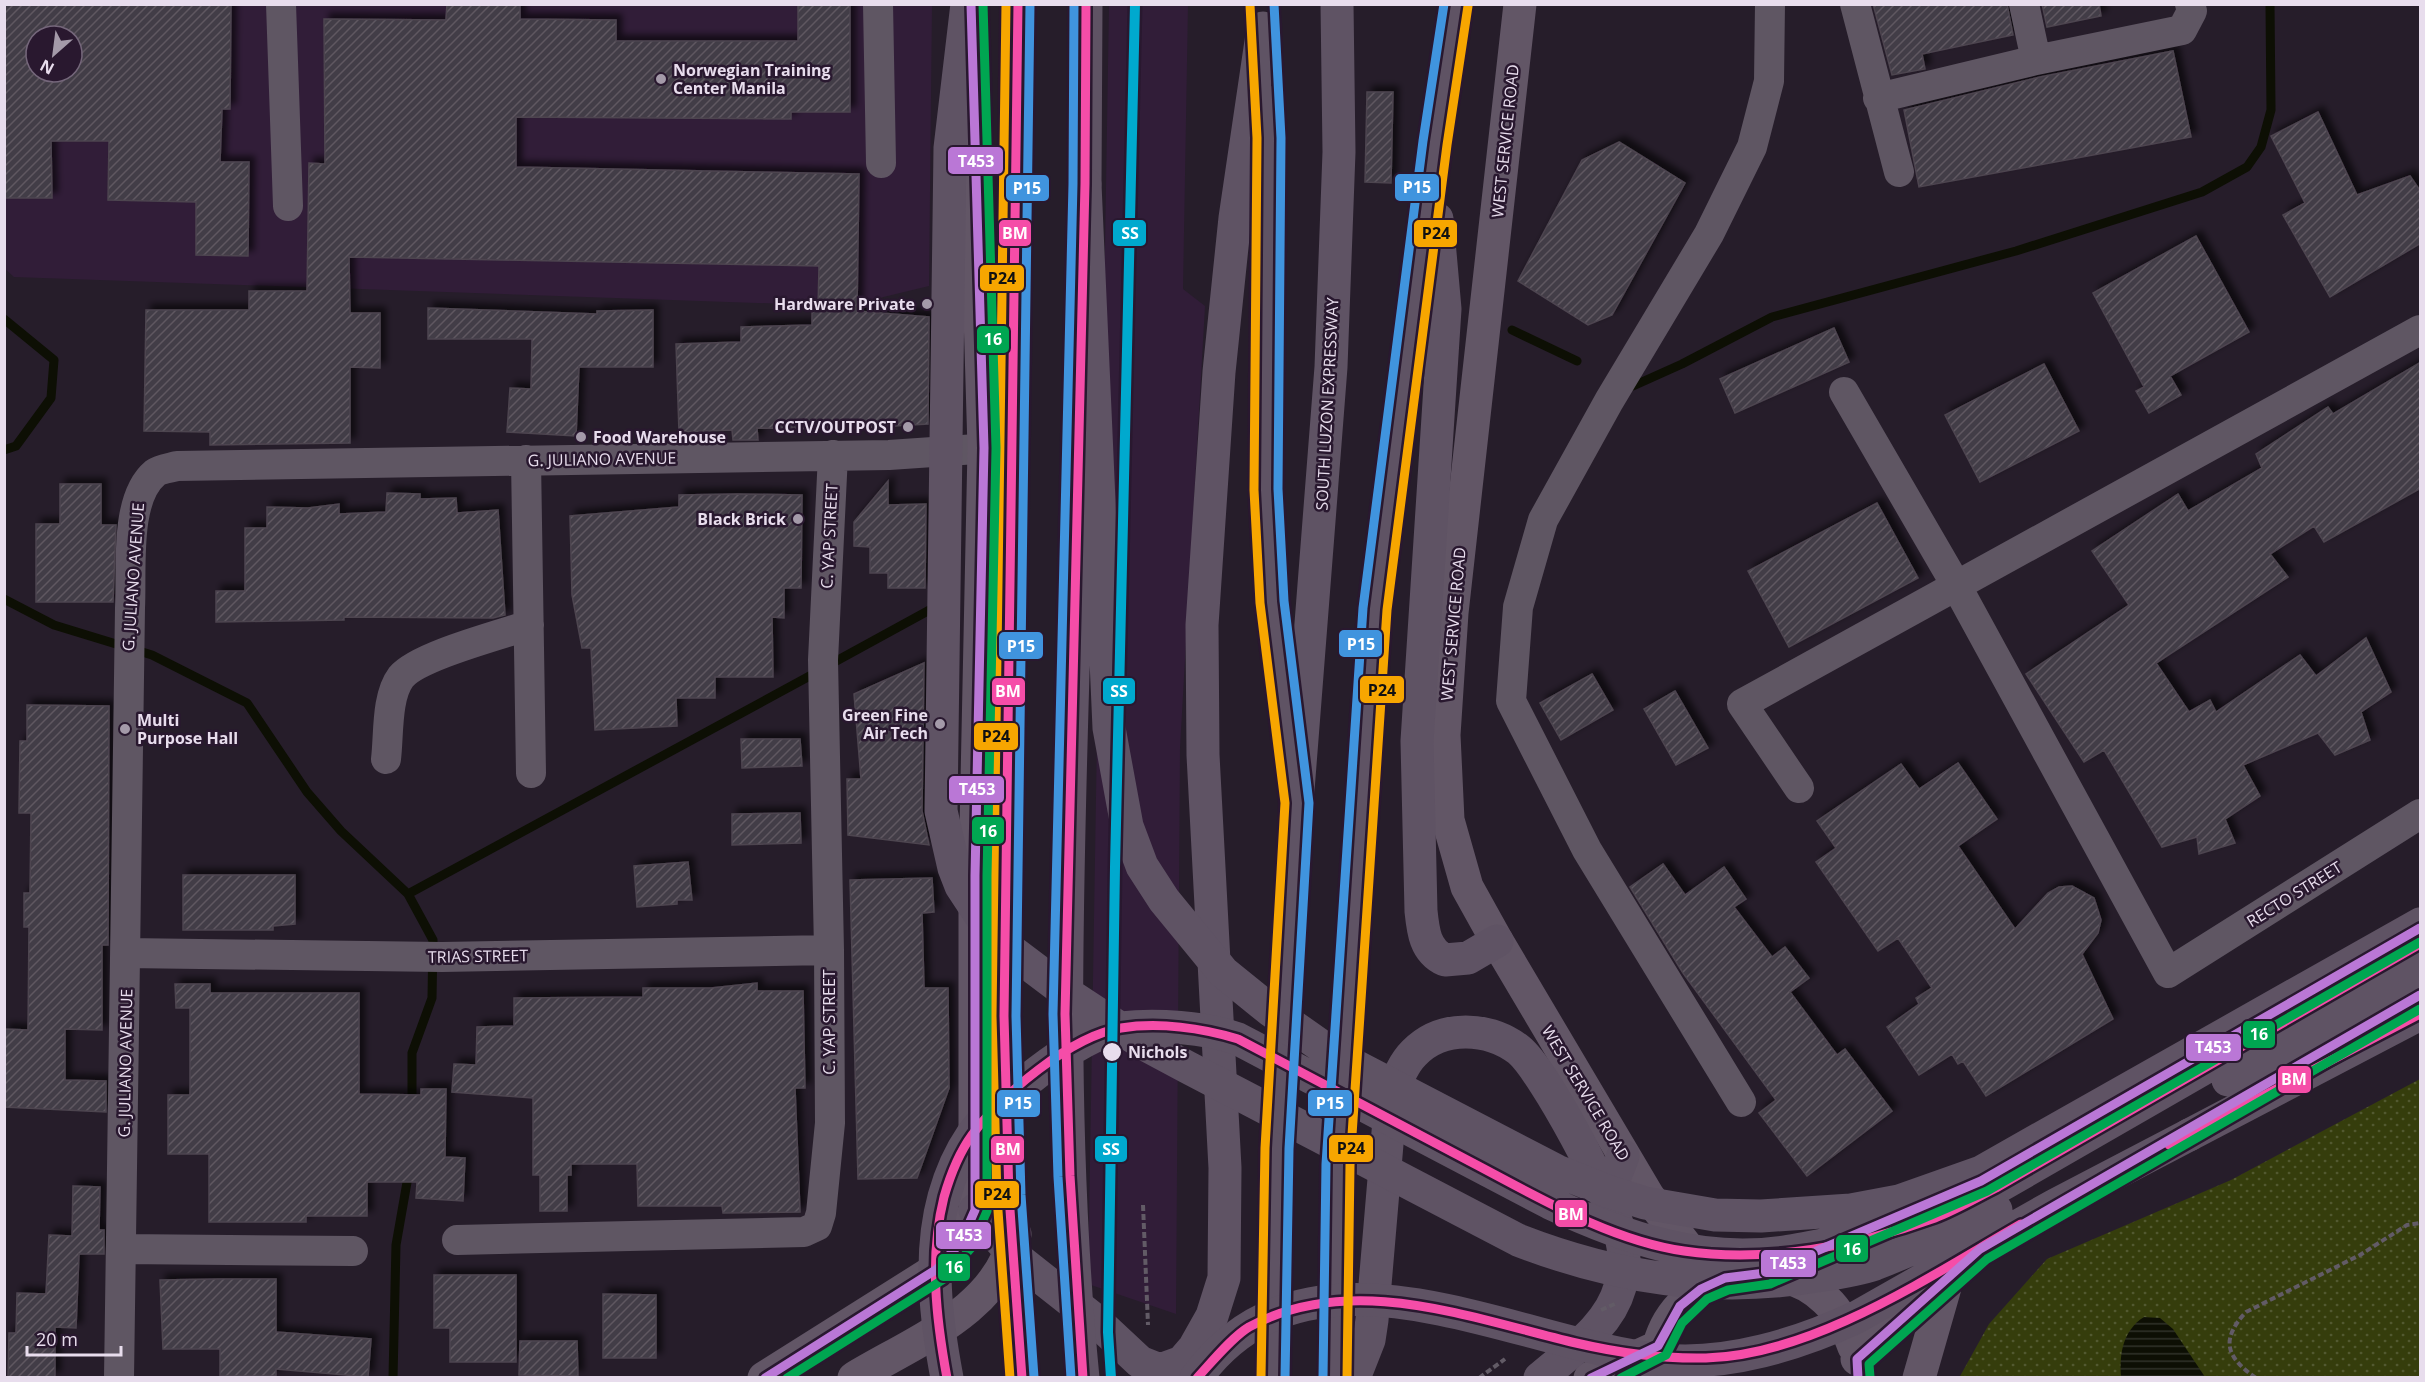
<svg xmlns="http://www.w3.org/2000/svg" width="2425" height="1382" viewBox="0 0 2425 1382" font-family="'Open Sans',sans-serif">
<defs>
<pattern id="grass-dots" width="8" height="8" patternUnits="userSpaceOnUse" patternTransform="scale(1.5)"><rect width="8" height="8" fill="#353d0c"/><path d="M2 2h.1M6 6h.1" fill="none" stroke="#525930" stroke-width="1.8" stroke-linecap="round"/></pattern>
<pattern id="water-rules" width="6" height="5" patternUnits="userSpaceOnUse" patternTransform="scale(1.5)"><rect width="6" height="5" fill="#0d0f04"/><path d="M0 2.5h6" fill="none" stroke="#303229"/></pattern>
<pattern id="building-hatch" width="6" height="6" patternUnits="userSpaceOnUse" patternTransform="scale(1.5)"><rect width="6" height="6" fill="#433c46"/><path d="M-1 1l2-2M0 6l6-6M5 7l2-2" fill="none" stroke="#5e5861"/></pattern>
<filter id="shadow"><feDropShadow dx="5.5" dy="-5.5" stdDeviation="3" flood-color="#0009"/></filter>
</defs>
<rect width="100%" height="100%" fill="#261d2a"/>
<path fill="#311d38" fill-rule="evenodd" d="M4,5H932L929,286L846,306L14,277L4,268ZM36,36H72V72H36Z
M1109,5H1188L1183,289L1205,306L1180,748L1176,1314L1088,1284Z"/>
<path fill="url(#grass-dots)" d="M2420,1079V1377L1959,1378L1989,1324L2047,1259L2231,1180Z"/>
<path fill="url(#water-rules)" d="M2144,1317L2160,1318L2173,1329L2205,1377H2121C2119,1354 2123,1330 2144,1317Z"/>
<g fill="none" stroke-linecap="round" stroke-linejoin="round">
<path stroke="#0d0f04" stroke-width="9" d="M4,319L54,360L51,398L16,446L4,450
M1512,330L1577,361
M1633,386L1682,364L1772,317L2016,251L2202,192L2247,167L2261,147L2271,110L2270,4
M4,599L54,625L152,655L247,703L307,792L341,831L408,894L433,940L432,998L412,1053V1107
M829,665L935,607
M408,894L817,672
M393,1378L396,1245L409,1171"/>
</g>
<path fill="url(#building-hatch)" stroke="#4d4550" stroke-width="1.5" fill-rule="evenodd" filter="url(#shadow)" d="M4,4H231L230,109H222L220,162H249L248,256L196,255V202L108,200L109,141H51L52,198H4ZM36,36H72V72H36Z
M447,4H520V19L616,20V41H798V4H850V112H791V119L516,117V167L859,174L857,311L929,317L928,424L841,429L757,428L758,440H733L732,430L679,432L676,344L741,342V327L812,325V310L818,309L819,266L349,257L350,313H380V368L350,367V443L210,445V432L144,431L146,310H249V291H307L309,163L325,164L324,19L446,20Z
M1873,4H2007L2013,35L1922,54L1925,69L1892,75Z
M2042,4H2099L2101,16L2047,27Z
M2173,51L2191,137L1919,187L1904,110L2040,77Z
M1367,92H1393L1391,183L1365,182Z
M2318,112L2357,195L2410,176L2421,192V243L2330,297L2283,215L2305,203L2271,136Z
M1619,142L1685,183L1612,315L1588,325L1518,281L1582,160Z
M2196,236L2249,332L2170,376L2181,395L2149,413L2136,391L2144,387L2093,293Z
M428,308L597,314V311L653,310V367H579L576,436L507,432L510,388L531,389L532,339H428Z
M1834,328L1849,362L1735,413L1720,379Z
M2421,362V488L2324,542L2314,526L2270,554L2288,577L2156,663L2189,712L2210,700L2216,712L2300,655L2316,676L2366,638L2391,692L2361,712L2370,740L2335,755L2318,733L2243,765L2260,796L2225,819L2235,843L2199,854L2197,837L2162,847L2104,750L2084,762L2026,674L2129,605L2092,551L2178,494L2188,511L2262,468L2256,454L2328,407L2333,414Z
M2044,364L2079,431L1980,482L1945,415Z
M888,481V505L926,504L925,588H888V573H870V547L854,546V522Z
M60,484H101V525H116L113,602H36V524H60Z
M387,493L420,494V499L456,498L457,513L498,510L505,615L493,618L344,617V620L216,622V591H245V528H267V507L308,508L339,504V514L386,512Z
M738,494L802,495L801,588H784V618L772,617L773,677H715V698H676L677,726L595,730L591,648H582L572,595L570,516L679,507V495Z
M1877,503L1918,578L1789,647L1748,571Z
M924,663L922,811L929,845L848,835L847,779H861L854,694Z
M1592,674L1613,710L1561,740L1540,703Z
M1675,691L1708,748L1676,765L1644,709Z
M27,705L109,706L108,945H102V1030L65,1029V1080L106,1081V1112L4,1107V1029L28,1030L29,927H24V893H30L31,813H19L20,741H27Z
M741,739H800L802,766L742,768Z
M1958,763L1997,819L1958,846L2015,929L2048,893L2059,887L2072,886L2094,898L2101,920L2098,933L2082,954L2113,1019L1986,1096L1963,1061L1958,1064L1952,1054L1919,1075L1887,1027L1919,1004L1916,998L1932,988L1898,938L1878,951L1816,862L1836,848L1817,821L1901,764L1919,789Z
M800,813L801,843L732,845V814Z
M688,862L692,900H677V904L637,907L634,866Z
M1663,864L1685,895L1724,867L1746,899L1734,907L1772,957L1785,947L1809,978L1790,992L1837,1055L1845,1049L1892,1111L1807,1176L1759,1113L1776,1100L1683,973L1630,887Z
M183,875H295V924L273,926V930H183Z
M932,878L934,912L922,913L924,988H948L949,1088L917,1178L858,1179L850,880Z
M757,983V991H803L805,1088H795L800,1212L723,1213L722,1206H638L637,1164H571V1175H567V1211H540V1175H533V1098L452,1092L454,1064L476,1065L477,1027L514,1026V998L643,997V988H711Z
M175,984H210V993H359V1094L421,1095V1089H446L445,1157L465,1158L463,1201L416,1198L417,1182H367V1216H306V1222H209V1154H168V1095H190V1008H176Z
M73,1186L100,1187L99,1230H104V1254H79L76,1328L55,1327V1377H8L9,1333H16L17,1293L46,1294L49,1235L72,1236Z
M434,1275H516V1362H450V1328H434Z
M220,1279H276V1332L371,1339L368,1377L276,1369V1376H220V1349H163L160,1280Z
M603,1294L656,1295V1358H603Z
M520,1341H577L578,1376L519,1375Z"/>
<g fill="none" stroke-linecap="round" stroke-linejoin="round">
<path stroke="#625b66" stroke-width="4" stroke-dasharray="6 3" stroke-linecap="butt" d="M1143,1205L1148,1325
M1479,1378L1505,1359
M2256,1378C2226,1357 2220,1340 2246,1312L2360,1255L2407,1225L2420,1223"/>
<path stroke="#5f5663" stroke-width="30" d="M281,4L288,206
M878,4L881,163
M1855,4L1899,172
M2024,4L2036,60L2182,30L2192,11L2190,4
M1878,98L2036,60
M1844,392L1956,585L2168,973L2420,814
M526,460L531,773
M386,759C389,735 386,697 401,677C418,656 500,635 529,625
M1799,788L1742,704L2420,330
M126,953L442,957L829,950
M1741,1102L1587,850L1511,701L1518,607L1543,520L1609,401L1709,234L1752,147L1769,81L1770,4
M457,1240L804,1232L817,1226L821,1213L830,1123L829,950L823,660L833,455
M122,1249L353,1251
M119,1378L130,608C132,570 124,499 155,473C160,469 170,468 177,466L889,455L1006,447"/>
<path stroke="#625666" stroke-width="33" d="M1520,4L1452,613L1444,735L1448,820L1467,887L1497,941L1648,1196L1690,1251L1703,1263
M2375,1020L2420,995
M1857,1359L1957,1269
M764,1378L937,1269L961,1242L975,1210V876L984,448L972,48
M854,1378C913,1342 1000,1310 1015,1234
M1590,1378L1651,1350
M1656,1378C1657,1367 1656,1355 1659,1345C1678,1274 1773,1249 1826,1300C1840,1313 1848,1330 1854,1347
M1919,1378L1948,1277"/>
<path stroke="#5f5364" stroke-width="33" d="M1267,102L1269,138L1266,489L1272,602L1289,736
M1085,184L1086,4
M1437,219L1445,309L1417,741L1421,911C1423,931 1425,951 1445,960L1468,958L1497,941
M2228,1080L2420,973
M2189,1135L2420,1014
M1607,1198L1623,1156
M975,1210L1024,1268
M1883,1234L1936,1217L1996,1188L2420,944
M1010,1253L1095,1320L1140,1362L1160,1370L1182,1362L1194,1348L1212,1316L1224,1278L1225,1168L1203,755L1202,625L1219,372L1235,218L1263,28
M1273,1378L1277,1149L1297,803L1331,367L1339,152L1337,4
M1335,1378L1338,1165L1375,609L1435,143L1456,4
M1354,1378L1369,1340L1372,1320L1391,1097C1397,1081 1402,1065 1414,1053C1442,1024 1489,1027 1519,1050C1545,1072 1611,1198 1620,1233C1625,1251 1626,1269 1620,1287C1609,1327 1570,1352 1540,1378"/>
<path stroke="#625b66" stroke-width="4" stroke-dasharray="6 3" stroke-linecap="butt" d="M1601,1310L1617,1303"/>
<path stroke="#5f5364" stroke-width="33" d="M967,4L950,148L941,811L954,868L961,886L984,921L1010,950L1071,996L1144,1044L1187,1067L1518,1240C1616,1278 1713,1293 1817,1276C1836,1273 1857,1270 1875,1264C1916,1248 1956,1229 1996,1210
M1018,4L1004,1016L1009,1196L1022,1378
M1085,184L1109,728L1127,826L1142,866L1164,900L1223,972L1270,1010L1334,1055L1557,1171L1610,1192L1645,1203L1715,1215L1761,1216L1851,1210L1899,1201L1981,1172L2420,924
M1078,495C1071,789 1054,1084 1083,1378
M947,1378C936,1320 928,1255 944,1197C950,1175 959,1154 972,1135C995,1102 1080,1032 1121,1028C1155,1024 1206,1027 1238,1039L1550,1203C1625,1238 1700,1264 1784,1252C1817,1247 1850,1239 1883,1234
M1196,1378C1309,1221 1516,1346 1663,1360C1728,1366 1799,1344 1857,1317L2055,1205L2189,1135"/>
<g stroke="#29182f" stroke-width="14">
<path id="bus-1" d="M1018,4L1004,1016L1009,1196L1022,1378
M2169,1145L2420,1014
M947,1378C936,1318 929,1257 944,1197C950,1176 959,1153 972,1135C1001,1095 1071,1036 1121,1028C1159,1022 1202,1028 1238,1039C1316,1080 1394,1121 1471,1162C1538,1197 1609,1240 1684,1251C1766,1263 1858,1246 1935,1218C1956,1210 1976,1198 1996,1188L2420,944
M1083,1378L1070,1176L1065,1014L1085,184L1086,4
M1197,1378C1211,1363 1232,1337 1249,1327C1352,1271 1470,1318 1576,1343C1619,1353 1662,1359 1706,1358C1814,1355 1930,1276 2021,1224"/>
</g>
<g stroke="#29182f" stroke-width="14">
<path id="bus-2" d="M1006,4L992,1016L997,1197L1010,1378
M1250,5L1257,138L1254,490L1260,603L1285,803L1265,1148L1261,1378
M1347,1378L1350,1165L1387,610L1447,145L1468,6"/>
</g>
<g stroke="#29182f" stroke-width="14">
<path id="bus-3" d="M1030,4L1016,1016L1021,1195L1034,1377
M1274,4L1281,138L1278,489L1284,601L1309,803L1289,1149L1285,1378
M1071,1378L1058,1177L1053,1014L1073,184L1074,4
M1323,1378L1326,1164L1363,608L1423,141L1444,4"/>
</g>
<g stroke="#29182f" stroke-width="14">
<path id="bus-4" d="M765,1378L937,1269L961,1242L975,1210V876L984,448L971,4
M1591,1378L1658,1346L1680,1306L1701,1289L1725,1278L1765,1273L1981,1181L2420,928
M1858,1378L1857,1359L1980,1249L2420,995"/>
</g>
<g stroke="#29182f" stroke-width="14">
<path id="bus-5" d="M1870,1377L1869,1364L1987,1259L2420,1009
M787,1378L944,1279L971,1248L987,1211V876L996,448L983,4
M1621,1378L1666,1355L1682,1323L1707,1299L1728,1290L1770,1284L1987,1191L2420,942"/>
</g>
<use href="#bus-1" stroke="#f54da8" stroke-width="9"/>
<use href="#bus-2" stroke="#f7a600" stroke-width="9"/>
<use href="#bus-3" stroke="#4094de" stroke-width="9"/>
<use href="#bus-4" stroke="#ba77d6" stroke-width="9"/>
<use href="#bus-5" stroke="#00a651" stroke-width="9"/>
<g stroke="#29182f" stroke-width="15">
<path id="rail-1" d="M1111,1378L1108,1332L1115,867L1135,4"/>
</g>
<use href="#rail-1" stroke="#00a9ce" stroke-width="10"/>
</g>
<g fill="#a49aa9" stroke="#29182f" stroke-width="2">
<circle cx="661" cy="79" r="6"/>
<circle cx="927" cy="304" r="6"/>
<circle cx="908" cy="427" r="6"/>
<circle cx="581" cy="437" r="6"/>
<circle cx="798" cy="519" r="6"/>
<circle cx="940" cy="724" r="6"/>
<circle cx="125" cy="729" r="6"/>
</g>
<circle fill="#e8dded" stroke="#29182f" stroke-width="2" cx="1112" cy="1052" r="10"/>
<g text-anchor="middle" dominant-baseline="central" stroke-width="5" stroke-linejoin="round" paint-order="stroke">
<g font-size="16" font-weight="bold" fill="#e8dded" stroke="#29182f" text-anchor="end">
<text x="673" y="70" text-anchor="start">Norwegian Training<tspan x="673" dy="18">Center Manila</tspan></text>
<text x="915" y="304">Hardware Private</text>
<text x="896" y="427">CCTV/OUTPOST</text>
<text x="593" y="437" text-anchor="start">Food Warehouse</text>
<text x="786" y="519">Black Brick</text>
<text x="928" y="715">Green Fine<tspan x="928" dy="18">Air Tech</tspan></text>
<text x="137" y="720" text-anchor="start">Multi<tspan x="137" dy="18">Purpose Hall</tspan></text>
</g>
<g font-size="16" fill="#e8dded" stroke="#29182f">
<text transform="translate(1505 141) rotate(-84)">WEST SERVICE ROAD</text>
<text transform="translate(1327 404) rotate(-87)">SOUTH LUZON EXPRESSWAY</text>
<text transform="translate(602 459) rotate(-1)">G. JULIANO AVENUE</text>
<text transform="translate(829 536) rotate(-87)">C. YAP STREET</text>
<text transform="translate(133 577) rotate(-86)">G. JULIANO AVENUE</text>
<text transform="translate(1453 624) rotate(-85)">WEST SERVICE ROAD</text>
<text transform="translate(2294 894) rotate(-32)">RECTO STREET</text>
<text transform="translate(478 956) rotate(-1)">TRIAS STREET</text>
<text transform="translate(829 1022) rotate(-90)">C. YAP STREET</text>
<text transform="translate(125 1063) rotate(-89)">G. JULIANO AVENUE</text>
<text transform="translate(1586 1093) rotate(59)">WEST SERVICE ROAD</text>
</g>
<g font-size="16" font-weight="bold" fill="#e8dded" stroke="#29182f" text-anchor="start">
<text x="1128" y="1052">Nichols</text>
</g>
</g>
<g stroke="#29182f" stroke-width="2">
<rect x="947" y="146" width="57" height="29" rx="6" fill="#ba77d6"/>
<rect x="1394" y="173" width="46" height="29" rx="6" fill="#4094de"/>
<rect x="1005" y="174" width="45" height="28" rx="6" fill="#4094de"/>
<rect x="1112" y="219" width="35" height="28" rx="6" fill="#00a9ce"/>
<rect x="998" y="219" width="34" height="28" rx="6" fill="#f54da8"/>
<rect x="1413" y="219" width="45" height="29" rx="6" fill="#f7a600"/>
<rect x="979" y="264" width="46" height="28" rx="6" fill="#f7a600"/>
<rect x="976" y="325" width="34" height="29" rx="6" fill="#00a651"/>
<rect x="1338" y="629" width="45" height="29" rx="6" fill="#4094de"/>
<rect x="998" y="631" width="46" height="29" rx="6" fill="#4094de"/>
<rect x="1359" y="675" width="46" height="29" rx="6" fill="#f7a600"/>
<rect x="1102" y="677" width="34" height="28" rx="6" fill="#00a9ce"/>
<rect x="991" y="677" width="35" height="29" rx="6" fill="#f54da8"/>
<rect x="973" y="722" width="46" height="29" rx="6" fill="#f7a600"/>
<rect x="948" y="775" width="57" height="29" rx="6" fill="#ba77d6"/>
<rect x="971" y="816" width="34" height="29" rx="6" fill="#00a651"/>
<rect x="2242" y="1020" width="34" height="29" rx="6" fill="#00a651"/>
<rect x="2185" y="1033" width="57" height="29" rx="6" fill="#ba77d6"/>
<rect x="2277" y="1065" width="35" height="29" rx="6" fill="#f54da8"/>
<rect x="1307" y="1089" width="46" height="28" rx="6" fill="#4094de"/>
<rect x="996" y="1089" width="45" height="29" rx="6" fill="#4094de"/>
<rect x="1328" y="1134" width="46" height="29" rx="6" fill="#f7a600"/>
<rect x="1094" y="1135" width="34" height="28" rx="6" fill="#00a9ce"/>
<rect x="990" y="1135" width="35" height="29" rx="6" fill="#f54da8"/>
<rect x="974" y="1180" width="46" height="29" rx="6" fill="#f7a600"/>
<rect x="1554" y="1199" width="34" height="29" rx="6" fill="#f54da8"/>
<rect x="935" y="1221" width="57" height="29" rx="6" fill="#ba77d6"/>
<rect x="1835" y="1234" width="34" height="29" rx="6" fill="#00a651"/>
<rect x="1760" y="1249" width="57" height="29" rx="6" fill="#ba77d6"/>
<rect x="937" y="1253" width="34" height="29" rx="6" fill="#00a651"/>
</g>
<g font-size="16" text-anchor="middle" font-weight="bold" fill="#fff">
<text x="976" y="167">T453</text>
<text x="1417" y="193">P15</text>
<text x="1027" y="194">P15</text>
<text x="1130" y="239">SS</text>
<text x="1015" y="239">BM</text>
<text x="993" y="345">16</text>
<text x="1361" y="650">P15</text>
<text x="1021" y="652">P15</text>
<text x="1119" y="697">SS</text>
<text x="1008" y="697">BM</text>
<text x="977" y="795">T453</text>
<text x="988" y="837">16</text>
<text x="2259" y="1040">16</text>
<text x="2213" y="1053">T453</text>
<text x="2294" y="1085">BM</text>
<text x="1330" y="1109">P15</text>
<text x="1018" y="1109">P15</text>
<text x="1111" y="1155">SS</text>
<text x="1008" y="1155">BM</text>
<text x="1571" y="1220">BM</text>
<text x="964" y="1241">T453</text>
<text x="1852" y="1255">16</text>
<text x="1788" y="1269">T453</text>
<text x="954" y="1273">16</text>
</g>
<g font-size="16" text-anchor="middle" font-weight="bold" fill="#111">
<text x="1436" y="239">P24</text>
<text x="1002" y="284">P24</text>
<text x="1382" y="696">P24</text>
<text x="996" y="742">P24</text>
<text x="1351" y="1154">P24</text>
<text x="997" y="1200">P24</text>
</g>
<rect width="2425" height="1382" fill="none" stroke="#e8dded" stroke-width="12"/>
<g transform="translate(54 54) rotate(208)"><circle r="28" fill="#29182f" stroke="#75677b" stroke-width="1.5"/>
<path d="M0-4.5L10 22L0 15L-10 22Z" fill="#a49aa9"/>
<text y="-9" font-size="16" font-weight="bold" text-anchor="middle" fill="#e8dded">N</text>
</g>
<path d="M27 1346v9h94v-9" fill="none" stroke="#e8dded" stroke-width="3"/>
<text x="36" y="1346" font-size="18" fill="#e8dded" stroke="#29182f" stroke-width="4.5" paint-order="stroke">20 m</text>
</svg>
